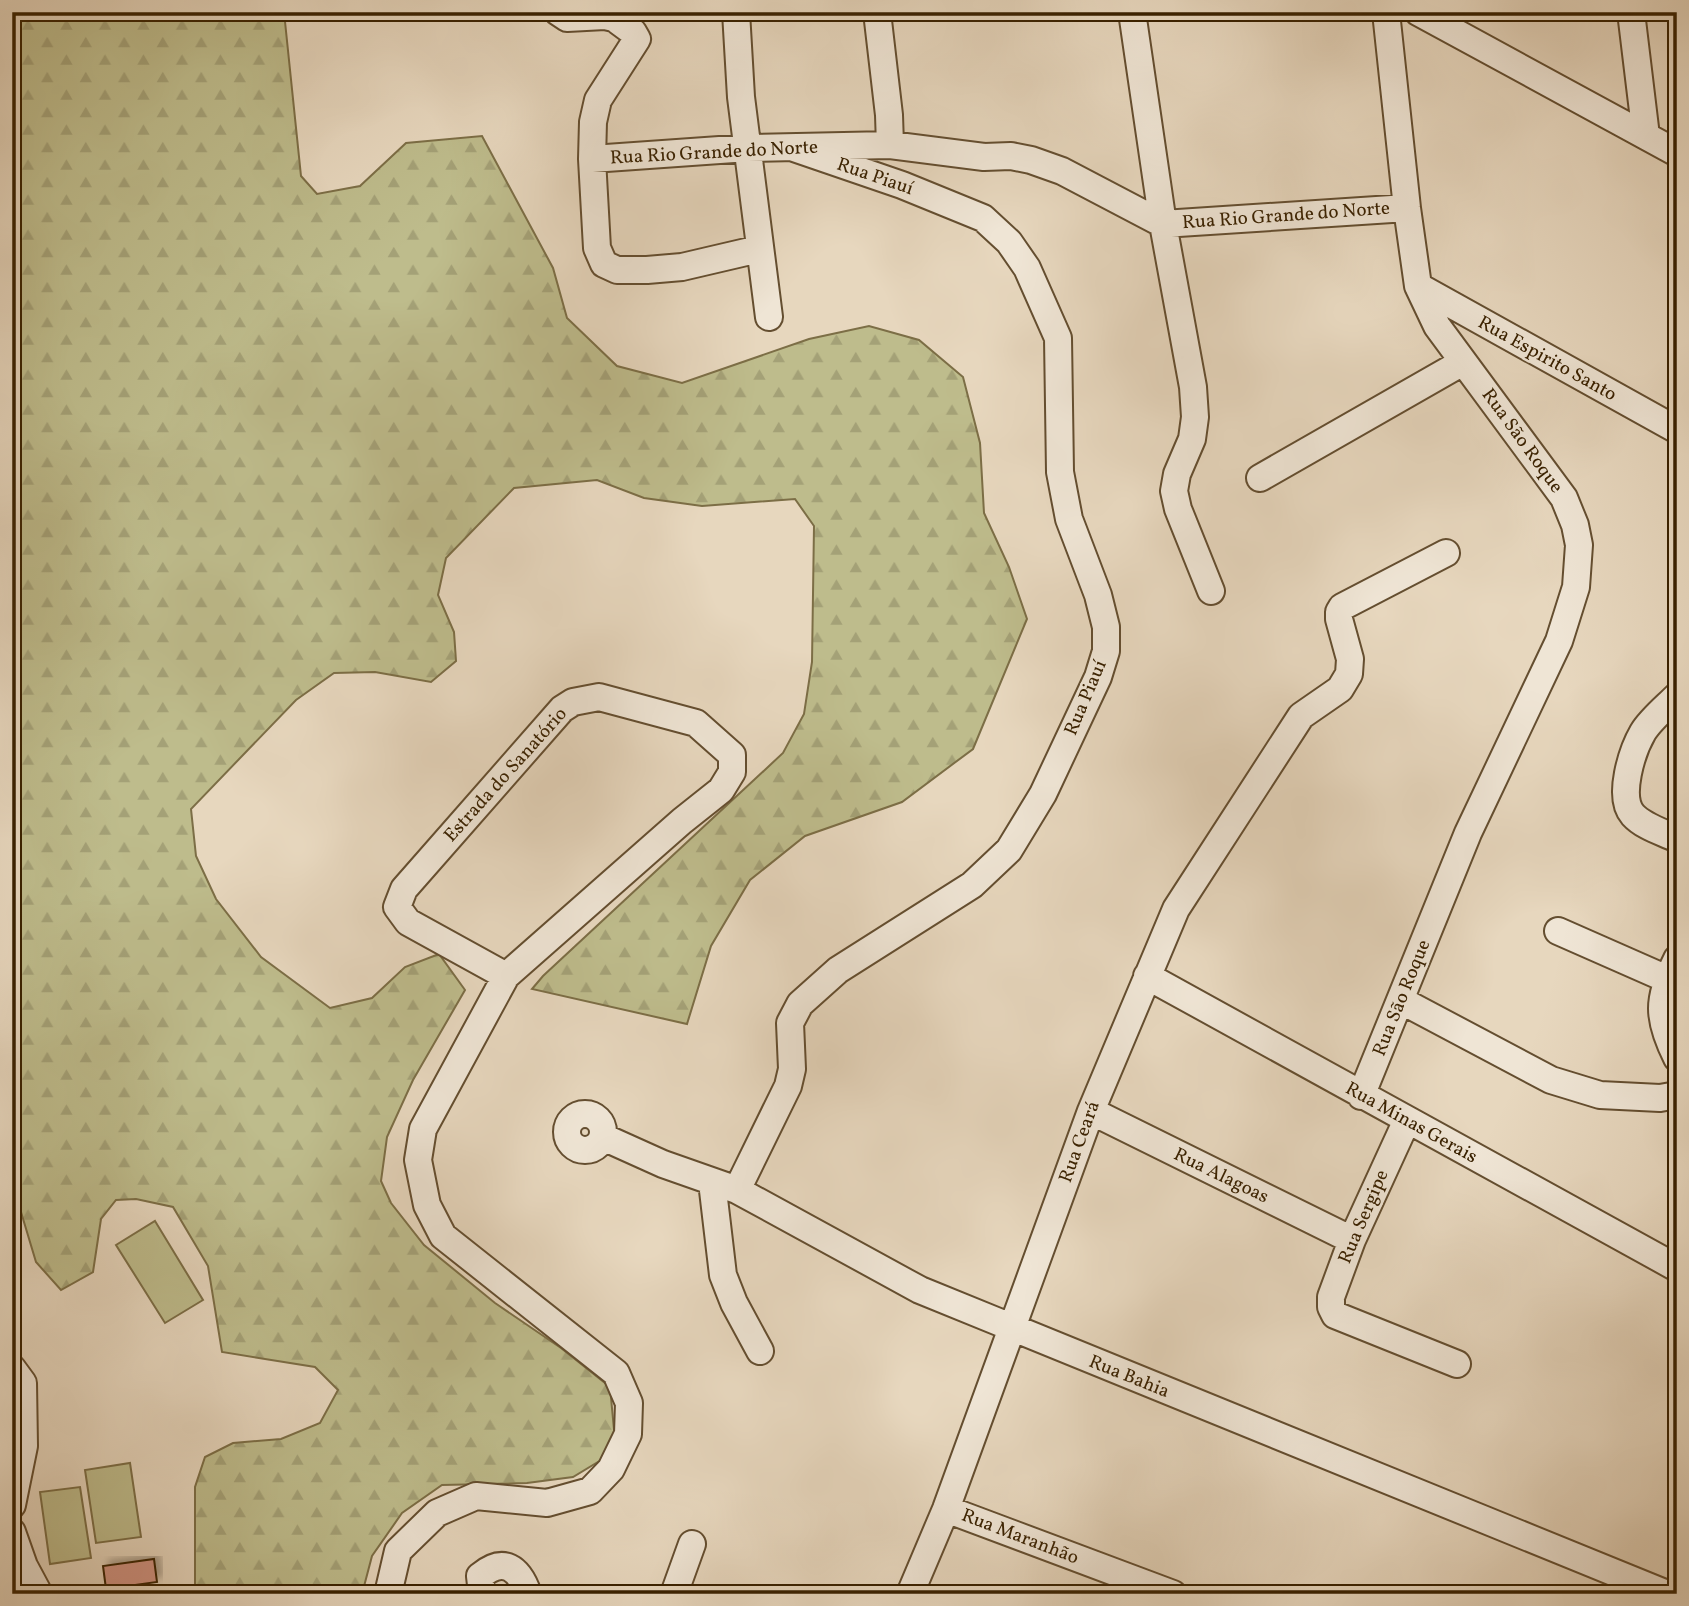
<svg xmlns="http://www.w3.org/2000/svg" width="1689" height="1606" viewBox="0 0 1689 1606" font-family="Vollkorn,serif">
<defs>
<pattern id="forest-firs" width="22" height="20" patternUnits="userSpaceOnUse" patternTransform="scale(1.75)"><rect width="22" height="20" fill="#bebc8c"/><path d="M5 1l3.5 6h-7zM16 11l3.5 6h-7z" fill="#a4a177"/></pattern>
<filter id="shadow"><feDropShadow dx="5.5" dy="-5.5" stdDeviation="3.5" flood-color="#0004"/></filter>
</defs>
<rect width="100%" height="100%" fill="#e7d7be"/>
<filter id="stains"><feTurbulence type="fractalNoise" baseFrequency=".00286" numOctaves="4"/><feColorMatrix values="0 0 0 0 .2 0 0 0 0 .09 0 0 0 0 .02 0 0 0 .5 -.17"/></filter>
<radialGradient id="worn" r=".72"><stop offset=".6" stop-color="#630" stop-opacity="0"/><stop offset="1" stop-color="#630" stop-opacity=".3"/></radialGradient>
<path fill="url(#forest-firs)" stroke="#7c6e46" stroke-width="2" d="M12,12H284L301,176L317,194L360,186L406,143L482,136L553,268L567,318L617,366L682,383L809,339L869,326L919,340L963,377L980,443L984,513L1009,567L1027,619L973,749L902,802L805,836L750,880L711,946L687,1024L532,989L543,976L783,753L804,714L812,662L814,526L795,499L702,506L644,498L597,480L514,488L446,558L438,595L454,632L456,661L431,682L375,672L334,673L296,700L191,809L196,856L216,899L261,957L330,1008L372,998L405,967L439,954L465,990L413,1080L387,1137L381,1181L391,1203L424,1245L495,1303L561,1348L610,1387L616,1451L573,1477L527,1483L442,1485L402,1513L372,1556L362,1594H195V1487L205,1457L233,1443L281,1439L320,1423L338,1390L315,1367L222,1352L208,1266L173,1207L136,1199L116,1200L101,1219L93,1272L61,1290L36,1262L12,1182Z"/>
<path fill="#bebc8c" stroke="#7c6e46" stroke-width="2" d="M155,1221L203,1300L165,1323L116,1245Z
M130,1463L141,1537L96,1543L85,1470Z
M80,1487L91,1558L50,1564L40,1492Z"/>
<path fill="#d29484" stroke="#392100" stroke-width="2" filter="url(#shadow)" d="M154,1559L157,1582L106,1589L103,1566Z"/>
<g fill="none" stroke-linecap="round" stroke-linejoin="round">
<g stroke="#644e30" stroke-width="30">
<path id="minor" d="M558,12L567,18L605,16L614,18L633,32L637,39L598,100L593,122L592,159L597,248L604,264L617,270H647L682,267L759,249
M736,12L741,97L769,317
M877,12L889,115L890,145
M1132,12L1163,224L1193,387L1195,417L1192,439L1177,474L1174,491L1178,509L1211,591
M1418,12L1677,153
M1631,12L1646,136
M592,159L748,148L890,145L984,157L1011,156L1031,160L1062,171L1163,224L1407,208
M1418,286L1677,430
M1260,478L1463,362
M1677,696C1666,707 1651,719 1643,732C1632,751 1617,797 1633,815C1644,827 1663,832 1677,839
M1558,931L1667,979
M1677,959C1657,999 1657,1018 1677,1058
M1147,976L1677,1268
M1402,1001L1551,1080L1600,1095L1660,1098L1677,1095
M1361,1096L1468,833L1559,641L1576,587L1579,545L1575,525L1564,498L1437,326L1418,286L1407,208L1386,12
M1091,1111L1352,1240
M567 1132a18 18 0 1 1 36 0a18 18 0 1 1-36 0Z
M1407,1120L1352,1240L1331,1297V1307L1335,1315L1457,1364
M603,1137L663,1164L737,1190L920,1290L1667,1594
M712,1182L723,1275L734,1303L760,1351
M737,1190L788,1086L792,1069L790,1023L800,1004L838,970L972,885L1009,850L1043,794L1098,677L1106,651V627L1098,595L1069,519L1060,472L1058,338L1027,268L1009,242L983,218L902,185L794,148
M12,1368L23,1383L24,1446L12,1505
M946,1509L1173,1594
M12,1532L24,1566L39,1594
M388,1594L398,1551L437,1513L476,1496L547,1503L590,1491L611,1469L628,1434L629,1403L616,1373L443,1236L427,1205L418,1160L423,1129L506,976L682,821L721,790L732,772V755L696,723L599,697L573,702L562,709L404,889L397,907L408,922L506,976
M482,1594L480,1576C504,1556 519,1568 528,1594
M674,1594L692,1544
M910,1594L946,1509L1091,1111L1176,909L1301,716L1340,689L1349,674L1350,659L1339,619V612L1342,607L1446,553"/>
</g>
<use href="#minor" stroke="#efe5d5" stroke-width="26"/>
</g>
<g text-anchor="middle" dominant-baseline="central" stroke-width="5" stroke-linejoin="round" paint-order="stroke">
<g font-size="19" fill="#392100" stroke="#efe5d5">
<text transform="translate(714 153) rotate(-3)">Rua Rio Grande do Norte</text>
<text transform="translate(875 177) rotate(19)">Rua Piauí</text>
<text transform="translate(1286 216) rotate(-4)">Rua Rio Grande do Norte</text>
<text transform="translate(1547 359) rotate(29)">Rua Espirito Santo</text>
<text transform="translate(1522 441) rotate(54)">Rua São Roque</text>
<text transform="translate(1086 698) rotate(-67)">Rua Piauí</text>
<text transform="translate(506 775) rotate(-48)">Estrada do Sanatório</text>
<text transform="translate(1402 998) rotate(-68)">Rua São Roque</text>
<text transform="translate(1411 1123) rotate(29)">Rua Minas Gerais</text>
<text transform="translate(1080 1142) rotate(-70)">Rua Ceará</text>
<text transform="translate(1221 1176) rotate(26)">Rua Alagoas</text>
<text transform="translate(1364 1217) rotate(-67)">Rua Sergipe</text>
<text transform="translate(1129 1377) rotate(22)">Rua Bahia</text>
<text transform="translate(1020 1537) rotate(21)">Rua Maranhão</text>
</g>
</g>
<rect width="1689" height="1606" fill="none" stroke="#e7d7be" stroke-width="42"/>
<rect x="14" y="14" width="1661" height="1578" fill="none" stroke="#392100" stroke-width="3.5"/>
<rect x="21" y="21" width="1647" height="1564" fill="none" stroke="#392100" stroke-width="2"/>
<rect width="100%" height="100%" filter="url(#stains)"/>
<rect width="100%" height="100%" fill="url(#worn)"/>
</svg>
